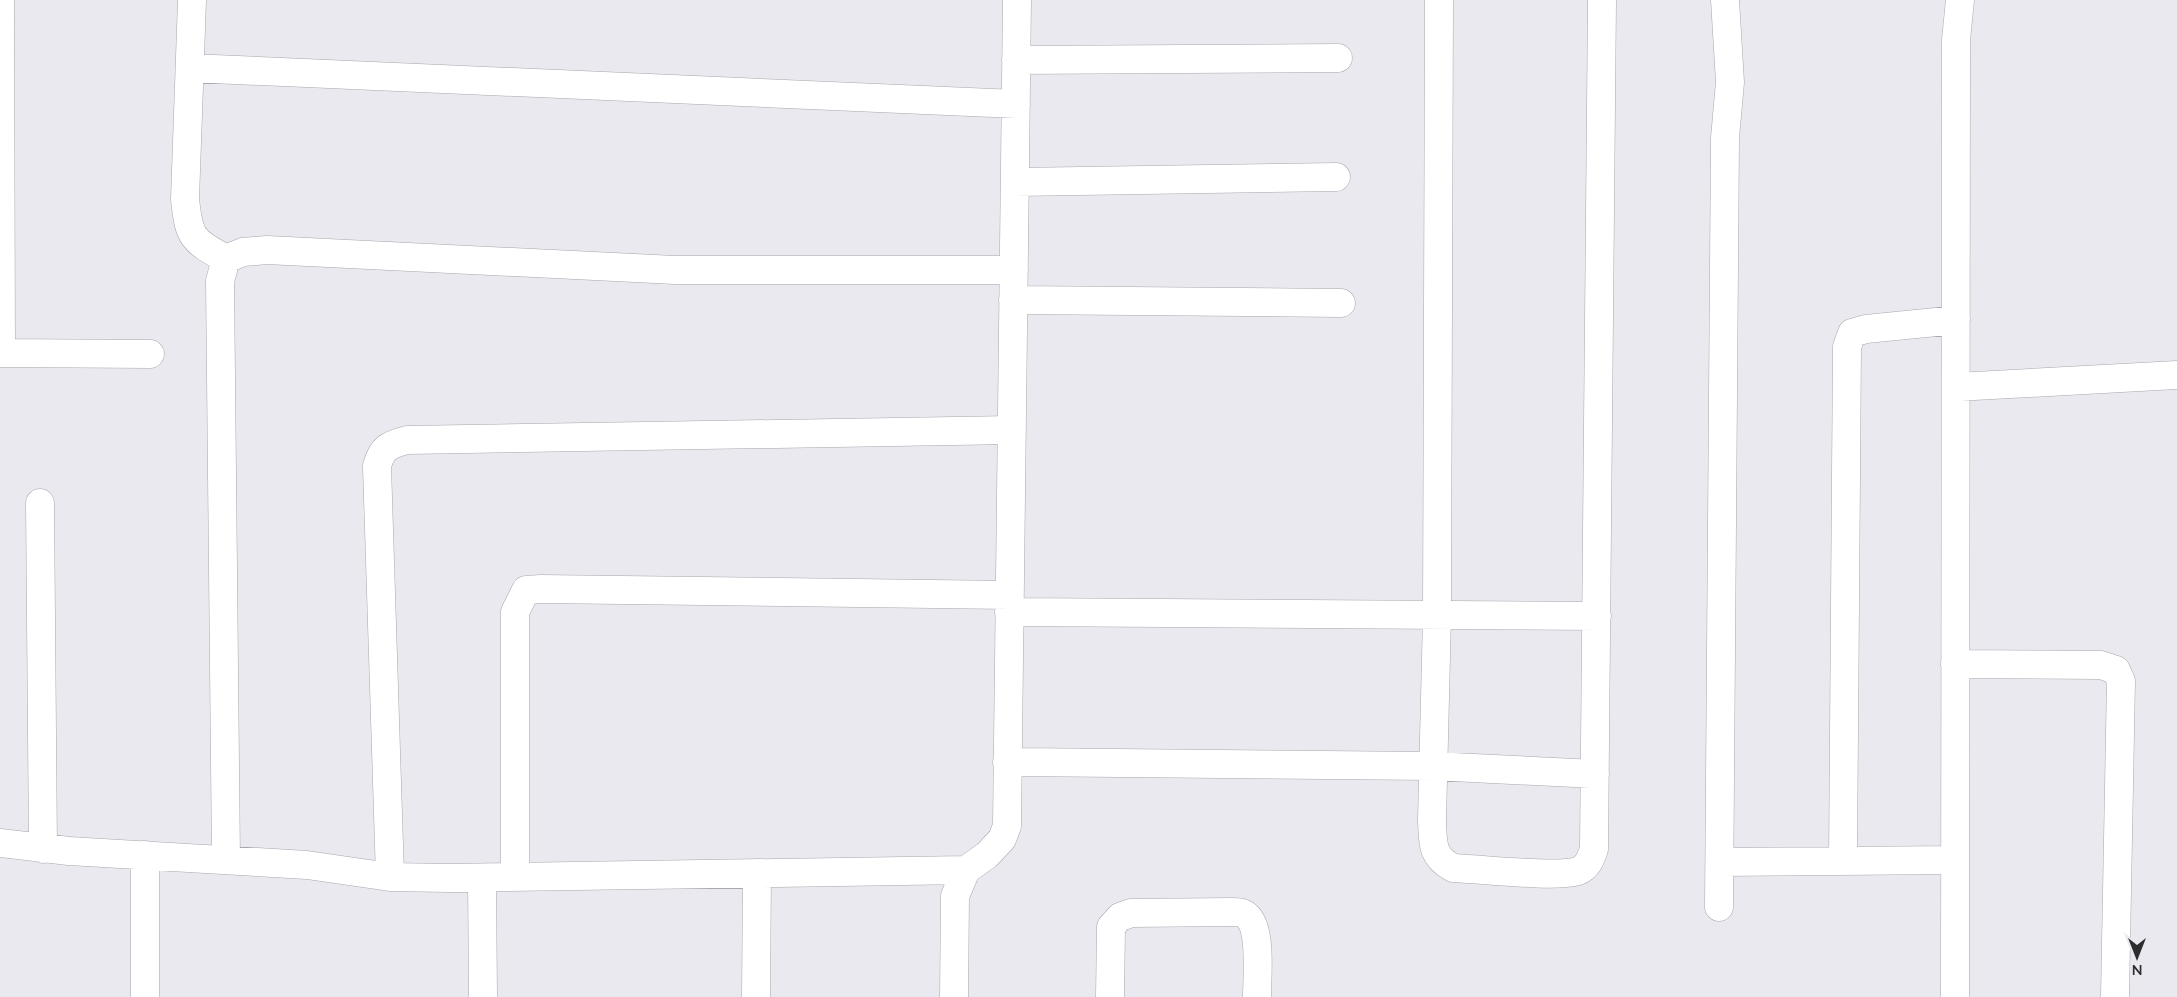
<svg xmlns="http://www.w3.org/2000/svg" width="2177" height="997" viewBox="0 0 2177 997" font-family="Lato,sans-serif">
<rect width="100%" height="100%" fill="#e9e9ef"/>
<g fill="none" stroke-linecap="round" stroke-linejoin="round">
<g stroke="#a7a8ad" stroke-width="29">
<path id="minor" d="M0,0L1,353
M192,0L185,199C189,238 192,240 226,259
M1439,0L1437,616L1432,820C1433,843 1431,856 1453,868C1480,869 1557,878 1578,871C1588,867 1591,858 1594,849L1602,0
M1016,60L1338,58
M190,68L1016,104
M1015,182L1336,177
M1013,300L1341,303
M0,353L150,354
M1956,387L2177,375
M40,503L43,849
M1009,612L1597,616
M1955,664L2101,665L2116,670L2121,681L2115,997
M1007,762L1432,766L1595,774
M0,843L69,851L307,865L390,877L449,878L966,870
M226,860L220,281L226,259L243,252L267,250L675,270H1014
M1843,861L1847,347L1852,333L1866,329L1956,320
M1720,862L1955,860
M390,877L377,466C382,448 388,445 407,440L1012,430
M515,877V612L526,590L541,589L1009,595
M482,878L483,997
M1719,907L1725,138L1730,82L1725,0
M145,997V855
M756,997L757,873
M954,997L955,896L966,870L987,855L1002,839L1007,826L1017,0
M1110,997L1111,927L1120,917L1131,913L1232,912C1238,912 1243,912 1247,916C1262,929 1257,978 1257,997
M1955,997L1956,40L1960,0"/>
</g>
<use href="#minor" stroke="#fff" stroke-width="28"/>
</g>
<g transform="translate(2137 957) rotate(180)" stroke="#e9e9ef" stroke-width="4" paint-order="stroke">
<path d="M0-4L9 19L0 12L-9 19Z" fill="#2d2d2f"/>
<text y="-8" font-size="14" font-weight="bold" text-anchor="middle" fill="#2d2d2f">N</text>
</g>
</svg>
